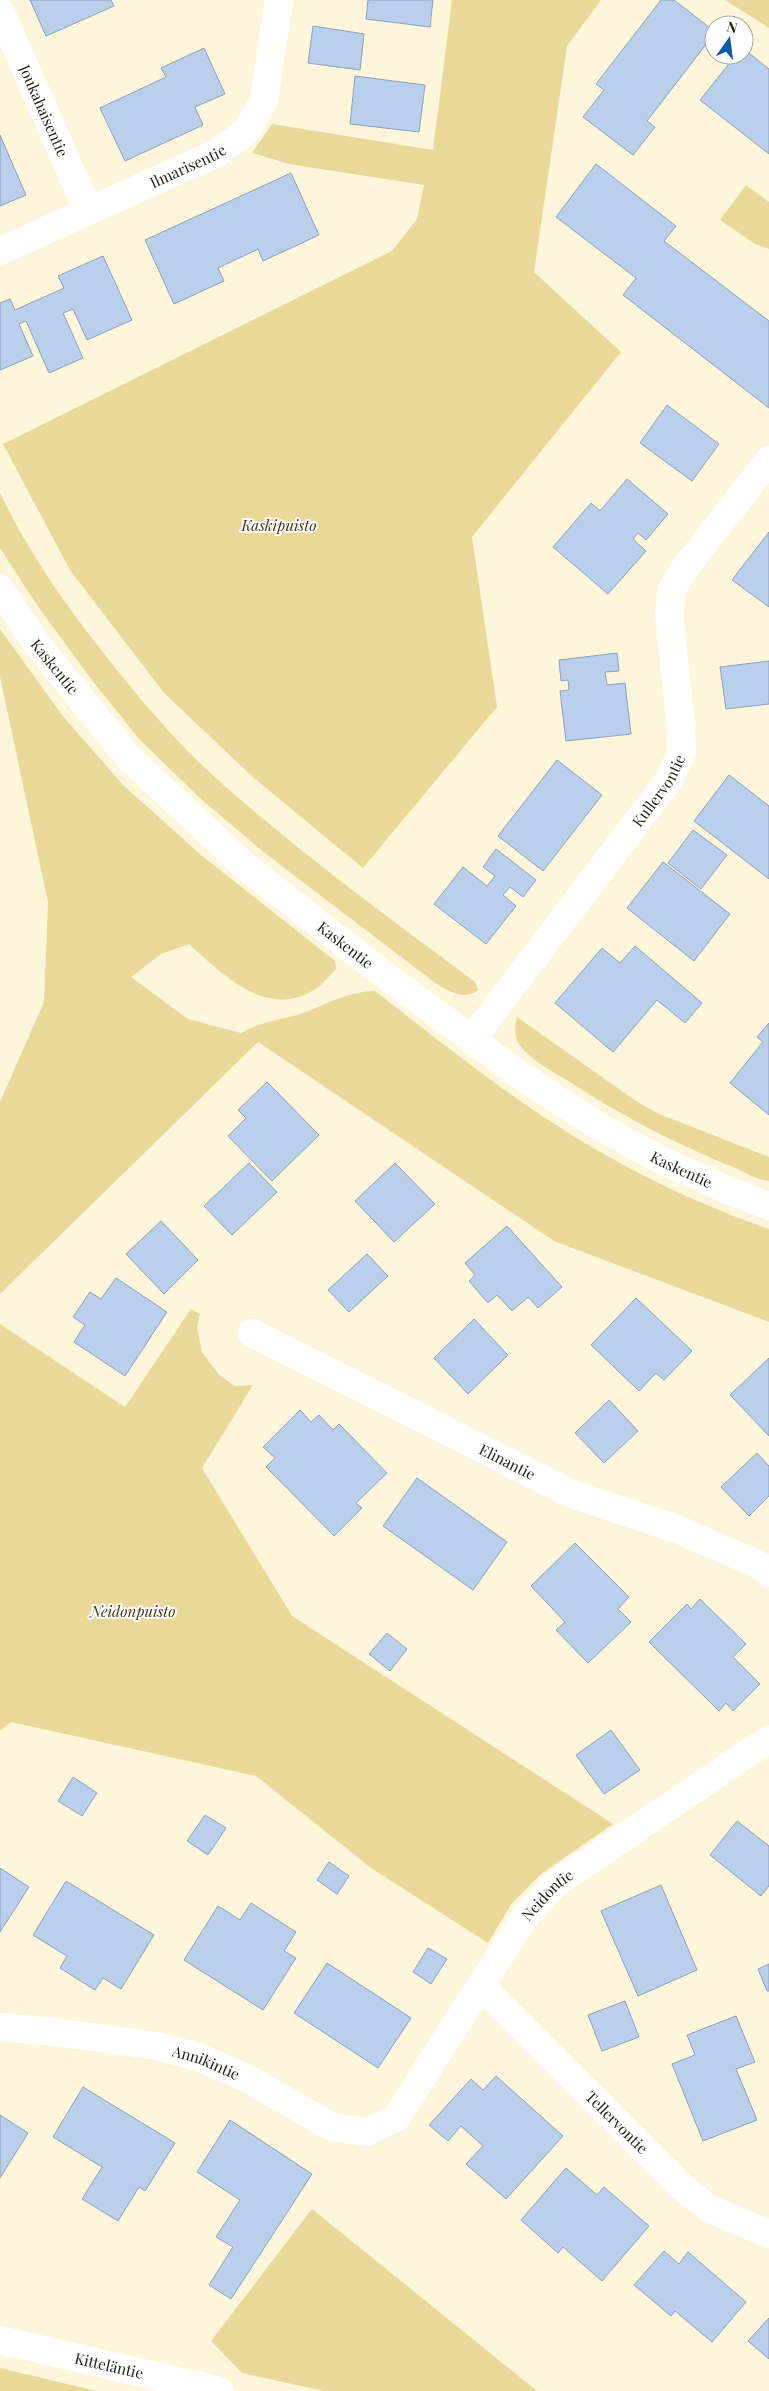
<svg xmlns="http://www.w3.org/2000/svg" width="769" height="2391" viewBox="0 0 769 2391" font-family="'Playfair Display',serif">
<rect width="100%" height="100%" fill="#fdf6db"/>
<path fill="#ead898" d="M452,0H601L567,46L534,272L621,352L472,537L497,707L363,868L255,779L164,693L70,570L3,444L392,251L417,219L424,185L289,164L252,153L272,124L433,150Z
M725,0H769V28Z
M746,185L769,202V249L755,244L720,220Z
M0,493C32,560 74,617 121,675C151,712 183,749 219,781C300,853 388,917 475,982L478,990C462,1002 444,989 430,979L266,854L202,800L140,740L91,679L37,605L0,548Z
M0,629L62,715L123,785L201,855L335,961L336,969C330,975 324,983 317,988C268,1021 223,975 189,944L161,954L131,977L188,1019L241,1033C260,1022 276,1021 297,1015C326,1006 342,992 375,991C452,1051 534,1117 620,1163C668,1189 717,1211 769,1229V1322L554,1241L258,1042L0,1294V1102L44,1002L48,902L0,677Z
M517,1017L636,1101L659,1114L769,1157V1181C757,1180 744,1172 733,1167C676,1144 622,1116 570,1082C555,1073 535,1063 523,1049C514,1040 514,1029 517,1017Z
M191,1309L200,1314L197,1326L202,1352L219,1375L235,1386L253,1385L202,1468L292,1616L613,1824L541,1874L512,1903L488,1943L371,1868L256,1776L11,1722L0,1731V1324L125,1407Z
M312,2209L537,2391H324L242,2373L211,2341Z
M0,2368L96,2391H0Z"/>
<path fill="#b9cfeb" stroke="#8ba0ba" d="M30,0H111L114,6L46,36Z
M368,0H433L430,27L366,19Z
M661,0H674L714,31V34L647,121L655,127L633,155L583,117L604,90L596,84Z
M313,26L364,34L360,70L308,63Z
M204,48L225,94L195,107L203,125L125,161L100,108L166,77L161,68Z
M744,49L769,69V154L700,100L736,55H744Z
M355,76L425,85L419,132L350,124Z
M0,135L26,195L0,206Z
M596,164L676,226L664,241L769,321V408L623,295L636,278L556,217Z
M291,173L319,235L263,261L258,249L218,268L224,281L174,304L145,240Z
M103,256L132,320L87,340L73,309L63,313L83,358L49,373L26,321L19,324L33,356L0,370V303L10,299L15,310L64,288L58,276Z
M667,405L719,444L692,481L640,443Z
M627,479L668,514L646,540L638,533L633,539L646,551L608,594L553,547L591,503L600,511Z
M769,532V607L732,580Z
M617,653L619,671L605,672L607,685L625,683L631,734L566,741L560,691L569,690L568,680L561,681L559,660Z
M769,661V704L726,709L720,667Z
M557,760L602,795L543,871L498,836Z
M729,775L769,806V879L694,821Z
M693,830L727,855L701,889L668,863Z
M496,849L536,880L523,897L510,887L503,895L516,906L486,944L434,904L463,867L487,886L495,876L483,867Z
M663,862L730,914L694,961L627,908Z
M635,946L702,1003L685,1023L657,1000L613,1052L555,1003L602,948L620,963Z
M769,1023V1115L730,1083L763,1042L757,1037Z
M267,1082L319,1135L272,1181L228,1136L246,1118L238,1110Z
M249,1163L277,1192L232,1235L204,1206Z
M395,1163L435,1204L394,1242L355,1201Z
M161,1221L198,1260L164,1294L126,1254Z
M507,1226L562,1287L538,1308L528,1297L512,1311L497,1295L488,1303L469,1281L475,1275L465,1263Z
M367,1254L388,1276L349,1312L328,1290Z
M116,1278L167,1312L125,1376L74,1342L85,1325L73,1317L90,1292L101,1299Z
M636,1298L692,1351L664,1380L656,1373L639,1391L591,1345Z
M474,1319L508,1355L468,1394L434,1358Z
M769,1358V1436L730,1395Z
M609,1400L638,1431L604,1463L575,1433Z
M300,1410L311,1422L319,1415L333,1430L339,1424L387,1473L356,1503L362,1508L334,1536L266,1467L275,1458L263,1447Z
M757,1453L769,1466V1496L749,1516L721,1487Z
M417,1478L507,1542L473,1590L383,1526Z
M575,1543L629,1597L618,1609L631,1622L588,1663L556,1630L565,1622L531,1586Z
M700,1599L746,1644L733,1657L760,1684L733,1711L726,1703L719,1711L649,1642L687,1604L691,1609Z
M387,1633L407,1649L390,1671L369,1654Z
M611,1730L640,1770L604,1794L576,1755Z
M73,1777L97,1793L82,1816L58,1801Z
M205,1815L226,1828L208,1855L187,1841Z
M737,1821L769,1846V1886L761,1896L710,1855Z
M329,1862L349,1876L337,1894L317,1880Z
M0,1868L29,1887L0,1932Z
M66,1881L154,1935L121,1989L103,1978L95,1990L60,1968L67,1956L33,1935Z
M661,1885L697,1970L638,1996L601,1911Z
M251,1903L296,1932L284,1951L296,1958L263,2010L184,1960L218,1906L240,1920Z
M428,1948L447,1959L431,1984L413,1972Z
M327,1963L411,2018L378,2068L294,2013Z
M769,1964V1991H767L758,1969Z
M625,2001L639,2037L602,2051L588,2015Z
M736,2016L755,2062L736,2069L757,2120L703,2141L672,2064L695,2055L687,2035Z
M496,2076L563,2136L506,2199L466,2164L483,2146L461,2126L448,2141L429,2125L471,2079L483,2090Z
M83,2087L175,2143L145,2191L139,2187L118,2221L82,2199L102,2167L53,2137Z
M0,2115L28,2133L0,2178Z
M230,2120L312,2174L231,2299L209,2285L233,2247L216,2237L240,2200L197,2172Z
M566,2168L597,2195L604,2187L649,2226L602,2281L563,2247L558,2253L521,2220Z
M664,2251L679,2264L688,2252L746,2302L712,2342L675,2311L671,2316L634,2285Z
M769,2318V2359L748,2341Z"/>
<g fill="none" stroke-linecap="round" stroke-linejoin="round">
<g stroke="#fff" stroke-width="28">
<path id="s1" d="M0,11L88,210"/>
<path id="s2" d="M0,251L217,153L247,131L264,100L279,0"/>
<path id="s3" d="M0,589L37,644L127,756L246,867L378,970L524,1078L600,1127L661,1160L727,1190L769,1206"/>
<path id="s4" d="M472,1039L669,780L682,751L681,726L669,614L672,589L685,568L769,460"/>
<path id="s5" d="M252,1333L574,1495L677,1529L759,1565L769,1573"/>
<path id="s6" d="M482,1987L683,2188L710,2209L769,2234"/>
<path id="s7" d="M0,2027L55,2032L157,2046L201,2058L248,2079L332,2127L367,2132L396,2118L524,1918L556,1883L769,1739"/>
<path id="s8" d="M0,2340L220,2391"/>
</g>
</g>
<g text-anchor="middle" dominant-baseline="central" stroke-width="4" stroke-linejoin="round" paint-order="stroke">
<g font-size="15" fill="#201d10" stroke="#fff">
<text stroke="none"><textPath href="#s1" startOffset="109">Joukahaisentie</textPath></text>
<text stroke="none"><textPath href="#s2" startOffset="206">Ilmarisentie</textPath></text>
<text stroke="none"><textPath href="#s3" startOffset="95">Kaskentie</textPath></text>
<text stroke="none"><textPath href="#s4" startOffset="311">Kullervontie</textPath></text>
<text stroke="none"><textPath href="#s3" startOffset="499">Kaskentie</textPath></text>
<text stroke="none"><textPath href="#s3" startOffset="904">Kaskentie</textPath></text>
<text stroke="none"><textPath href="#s5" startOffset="286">Elinantie</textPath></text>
<text stroke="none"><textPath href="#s7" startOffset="690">Neidontie</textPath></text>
<text stroke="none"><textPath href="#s7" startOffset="210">Annikintie</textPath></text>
<text stroke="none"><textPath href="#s6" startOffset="191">Tellervontie</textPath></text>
<text stroke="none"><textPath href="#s8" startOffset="112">Kitteläntie</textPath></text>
</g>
<g font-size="15" font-style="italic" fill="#3c320e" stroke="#fff">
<text x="279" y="525">Kaskipuisto</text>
<text x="133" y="1611">Neidonpuisto</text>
</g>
</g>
<g transform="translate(729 40) rotate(14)"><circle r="24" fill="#ffffff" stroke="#a6a59f"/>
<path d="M0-4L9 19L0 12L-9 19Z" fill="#0b5aa9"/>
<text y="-8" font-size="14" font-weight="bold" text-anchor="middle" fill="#201d10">N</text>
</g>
</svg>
